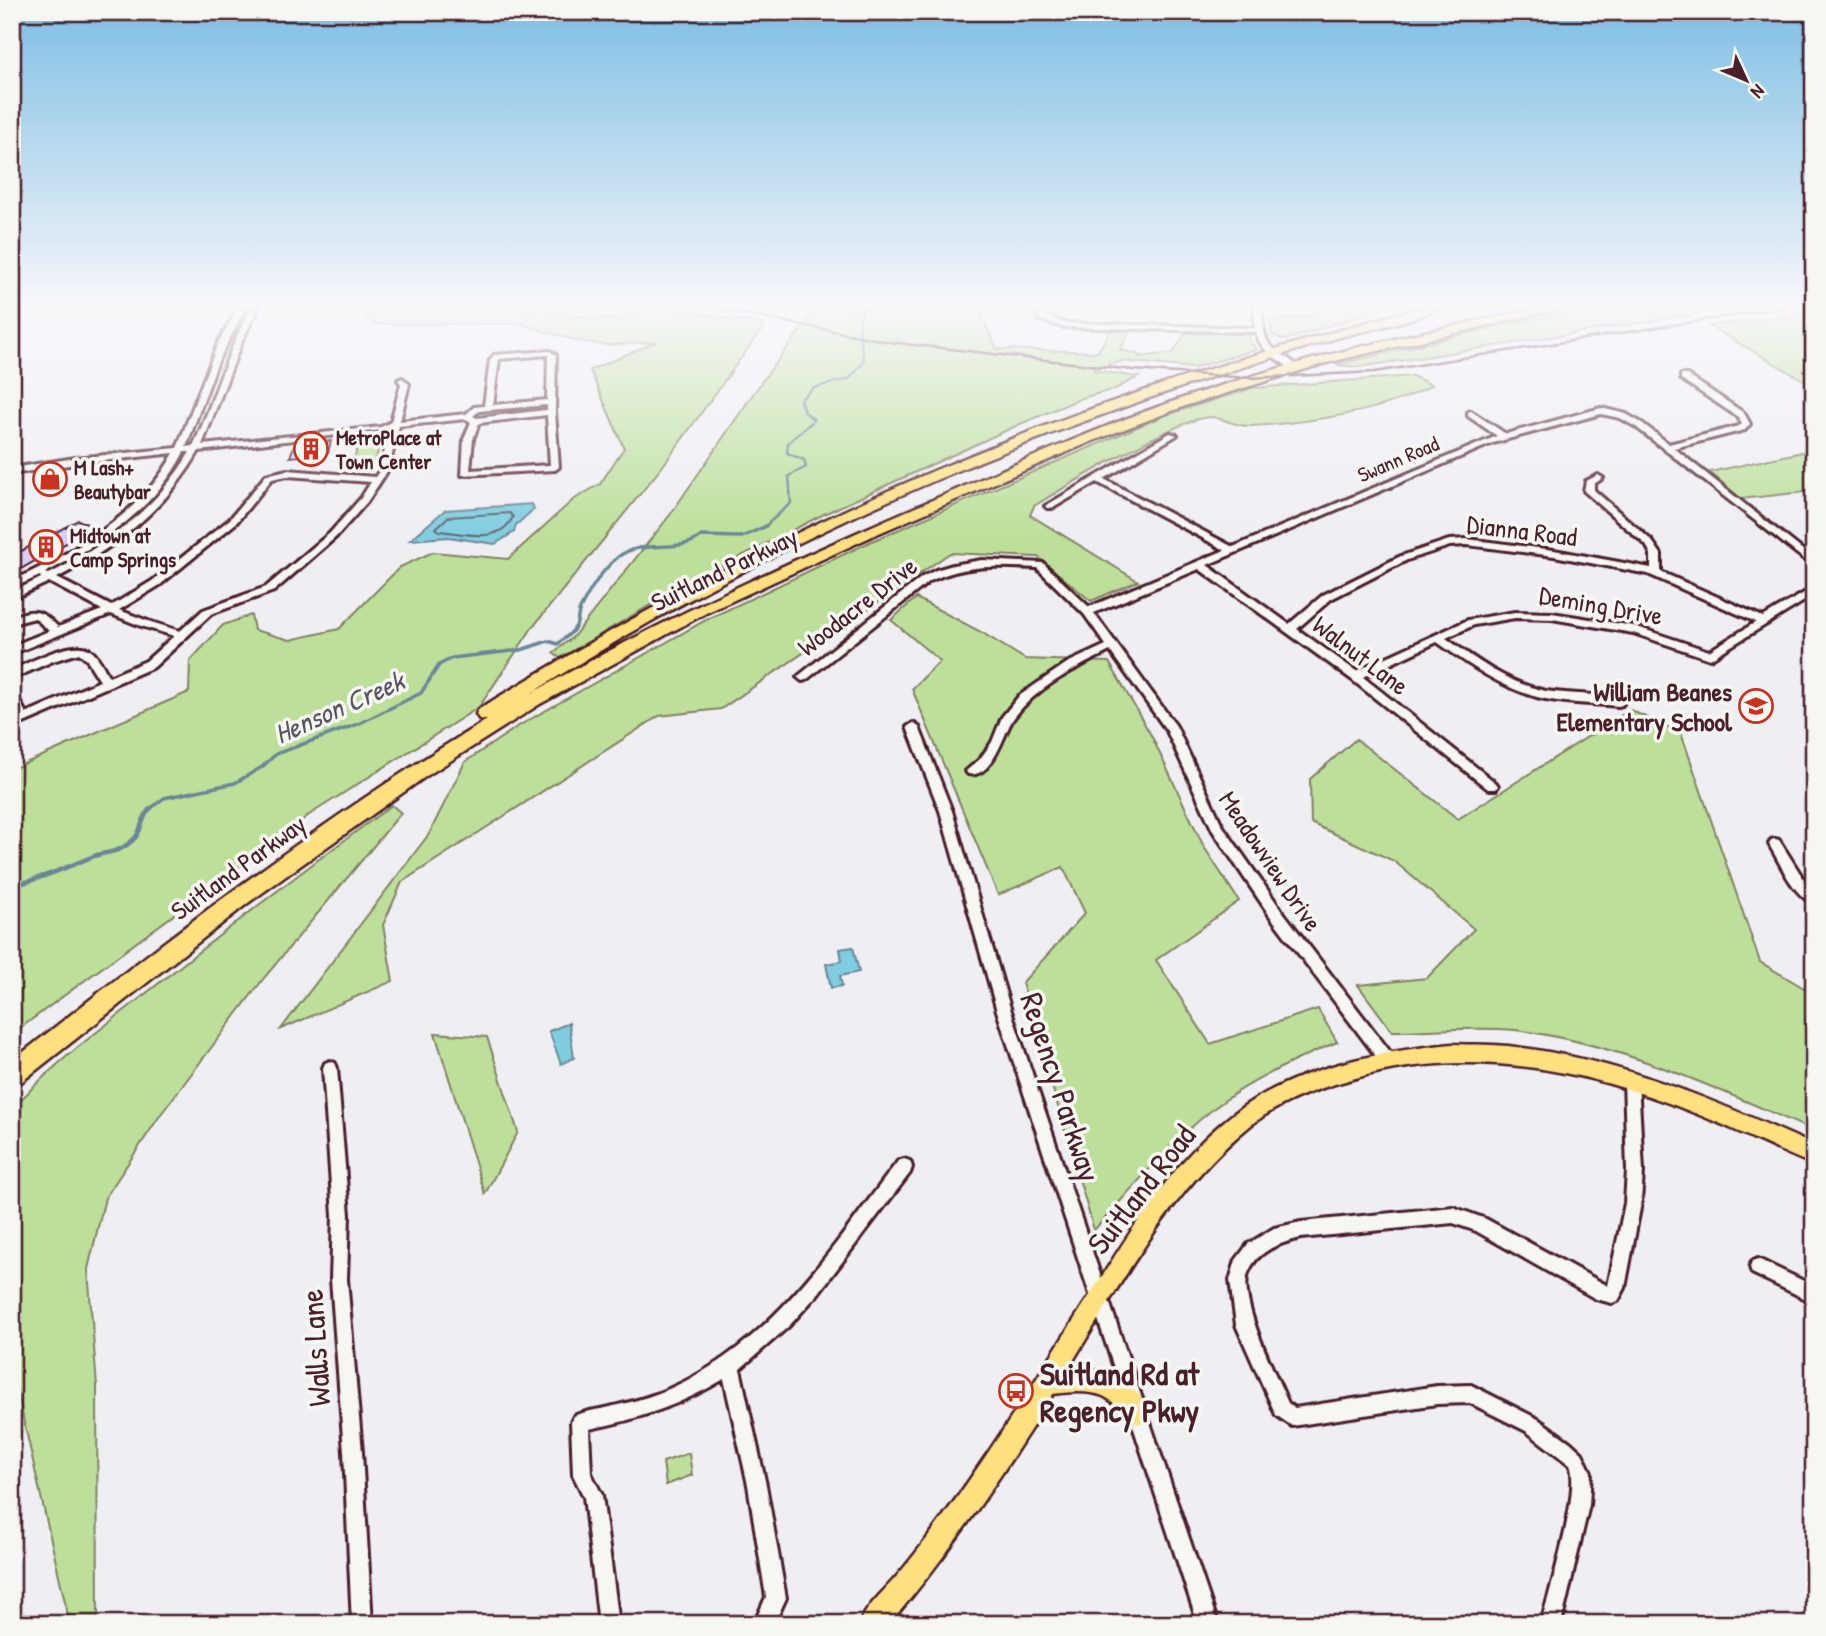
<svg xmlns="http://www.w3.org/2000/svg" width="1826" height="1636" viewBox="0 0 1826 1636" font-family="'Patrick Hand',sans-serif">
<rect width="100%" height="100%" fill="#efeef3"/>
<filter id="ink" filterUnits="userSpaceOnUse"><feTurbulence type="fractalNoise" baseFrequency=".0143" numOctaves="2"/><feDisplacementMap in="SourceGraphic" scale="14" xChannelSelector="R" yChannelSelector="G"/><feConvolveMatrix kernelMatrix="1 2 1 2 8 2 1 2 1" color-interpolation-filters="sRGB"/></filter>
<g filter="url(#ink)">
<path fill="#bce09a" stroke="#838062" stroke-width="2" d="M378,308H541L561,314L618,320L648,308H668L765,325L662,467L532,628L479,707L309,815L12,1034V769L189,692L190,661L223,625L251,615L254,630L290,640L339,629L400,567L433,552L508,559L573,500L600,484L624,448L590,370L656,342L607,345L578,341L521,324H374L364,317Z
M812,308H994L982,317L997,349L1098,352L1112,328H1132L1120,350L1141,355L1139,357L1173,353L1186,332L1248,334L1251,343L1257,349L1194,368L1122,361L1092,370L1138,377L1115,389L1082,398L1018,425L824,514L683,586L560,658L553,653L573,637L670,515L760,384L808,320Z
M1315,308H1384L1285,340L1272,335L1270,321L1313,315Z
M1591,308H1734L1431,356L1359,367L1336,365L1491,328Z
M1814,312V386L1709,326Z
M1412,376L1432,385C1386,412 1305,423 1251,426C1236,427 1221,417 1210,417C1177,418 1067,486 1034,506L1030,515L1138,581L1091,601L1038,557L950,553L721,709L659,716L402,882L383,925L393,981L281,1029L429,834L465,762L520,725L706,620L872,541L1163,416L1253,388Z
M380,441L375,464L353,467L358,443Z
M1814,447V491L1741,499L1710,472L1802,452Z
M916,598L981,632L1025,659L1109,662L1152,737L1204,847L1239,901L1156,960L1210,1044L1318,1009L1337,1042C1299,1058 1262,1075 1228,1098C1176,1134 1136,1185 1094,1230L1022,983L1085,913L1063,867L998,895L912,689L940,661L891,620Z
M1630,710L1681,733L1760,962L1814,994V1131C1718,1089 1620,1043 1515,1030C1475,1026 1432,1031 1392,1031L1358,985L1427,978L1474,929L1394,861L1311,823L1310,779L1356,739L1458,819Z
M392,805L401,813L264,978L161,1114L105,1198L88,1269L97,1387L98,1622L70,1624L15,1382L12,1383V1110C51,1064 102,1029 149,991C229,927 310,865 392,805Z
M435,1033L487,1037L518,1132L485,1194Z
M689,1453L692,1475L666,1485L663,1462Z"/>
<path fill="#80cddf" stroke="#6a8797" stroke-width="2" d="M532,504L534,509L516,525L514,532L495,544L448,537L410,540L445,510Z
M853,947L859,972L840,976L842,986L831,988L826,964L842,961L840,949Z
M569,1023L574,1058L561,1064L549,1031Z"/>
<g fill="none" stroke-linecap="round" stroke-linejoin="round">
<path stroke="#606573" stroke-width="2" d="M510,513L513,517C499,545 466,533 439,531L436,528L448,517Z"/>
<path stroke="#6a8797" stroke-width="2.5" d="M763,528L791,503L789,476L806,467L804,460L787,453L788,443L814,420L804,411L800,400L813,388L849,379L864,362L859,330L862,308"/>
<path stroke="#6a8797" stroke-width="3.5" d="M149,810L164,798L235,783L262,767L276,754L358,724L421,693L439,665L452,658L521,650L548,641L558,644C563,639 570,635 574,629C579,624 577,615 580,609C590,590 601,571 618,557C641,538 679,555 701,536L742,537L766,526"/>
<path stroke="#6a8797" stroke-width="4.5" d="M12,886C40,879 63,869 89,858C107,850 115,856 133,840C143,832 140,817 151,808"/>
</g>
<path fill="#d4d0f9" stroke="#4a1f2b" stroke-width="2" d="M331,441L328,453L290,457L294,446Z
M78,520L94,527L12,574V556Z"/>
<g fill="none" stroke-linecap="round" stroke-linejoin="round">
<g stroke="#4a1f2b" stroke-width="6">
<path id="minor" d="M238,308H245L218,361L186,447L193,446C215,401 226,351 252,308H258L242,341L202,445L381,427L391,422L401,384L398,380L402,378L409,384L400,421L466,414L474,407L484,406L490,360L494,355L550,351L556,355L555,412L559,467L555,470L462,475L464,439L471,422L466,419L399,426L388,470L367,502L336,537L274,591L211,614L154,667L12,728V719L17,717L12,708V694L16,695L26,713L100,681L87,660L79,653L53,661L12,679V670C29,663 74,638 90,650C99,656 104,669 109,677L146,661L174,636L141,626L111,614L12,654V646L49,631L35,618L12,624V617C35,608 41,610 58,627L102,610L49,582L12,599V592L41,578L40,576L12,588V581C74,552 141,515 174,453L75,464L12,474V468L75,458L177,448L218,343ZM548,355L547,400L493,405L499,359ZM547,405V410L477,418L473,416L479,411ZM547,415L550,465L470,470L473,439L479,423ZM390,429L380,470L375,477L287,470L266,475L230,519L152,581L111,606L57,578C115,548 166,509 199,451ZM184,452H190C157,508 106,545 49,574L45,573C100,545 155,509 184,452ZM287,476L371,482L361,498L330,533L266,587L203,610L180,631L148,621L119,610L160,585L236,523L272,479Z
M1044,308H1052L1046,316L1064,323L1255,328L1254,308H1261C1266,356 1268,340 1300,368L1293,370C1278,359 1260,352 1256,332L1063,327L1040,320L1037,315Z
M1681,375H1687L1744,413L1750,424L1745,430L1674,448L1814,559V567L1636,427L1620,418L1601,414L1493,443L1207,565L1289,624L1323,595L1401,556L1449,540L1467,539L1554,550L1651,568V554L1646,545L1584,491L1586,481L1598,475L1603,478L1594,484V490L1652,541L1661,554V572L1763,617L1814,587V595L1710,659L1633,633L1552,619L1515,618L1474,625L1446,638C1476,660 1509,684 1546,691C1571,695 1598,693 1622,699L1624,702L1622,705L1618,706C1591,703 1563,704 1537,697C1500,687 1468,664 1437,642L1363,677L1496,783L1498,786L1496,789H1488L1351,679L1199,569L1094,613L1176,726L1222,825L1280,908L1391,1053L1393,1058L1391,1063L1386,1065L1381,1063L1270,916L1213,831L1167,731L1110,651C1076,668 1036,687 1013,719C1003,734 993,779 968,774L966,771L980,759L992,742L1002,717L1019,696L1067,663L1106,645L1084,614L1037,568C999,566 964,564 930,581L806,680L802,681L797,677L922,577L936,570L953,565L982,560L1043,563L1089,607L1225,550L1097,482L1053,508H1047L1045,506L1170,433L1177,435L1104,479L1233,547L1497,436L1468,416V412L1471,411L1506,434L1601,408L1626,414L1642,423L1669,444L1739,426L1742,424L1738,417L1681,379ZM1467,545L1554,556L1648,574L1756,622L1709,651L1634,626L1552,613L1515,612L1468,620L1356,671L1297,629L1331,599L1407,560L1450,546Z
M913,723L919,727L952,811L1011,1011L1218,1624H1198L997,1011L940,811L907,727Z
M1775,839L1779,840L1803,878L1814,890V904C1793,895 1782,866 1771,848L1769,844L1771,840Z
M330,1061L335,1063L337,1068L349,1215L347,1279L362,1452L372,1624H352L344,1452L331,1279L333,1215L323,1068L325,1063Z
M1631,1074L1636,1076L1638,1081L1643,1171L1641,1203L1625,1288L1618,1301L1612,1303L1596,1299L1476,1231L1453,1223L1301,1238C1280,1243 1257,1250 1248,1273C1238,1301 1276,1375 1288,1403L1295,1408L1437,1386L1471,1385L1538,1419L1570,1442L1582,1453L1591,1472L1589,1505L1561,1624H1541C1549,1593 1581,1490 1570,1465L1526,1431L1470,1403L1437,1404L1292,1426L1276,1415L1236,1325L1230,1280L1236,1260L1248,1244L1274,1228L1301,1222L1453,1207L1486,1219L1608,1286L1625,1203L1627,1171L1624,1081L1626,1076Z
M904,1159L910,1161L912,1167L910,1173L817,1295L789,1326L740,1369L766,1485L786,1598L774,1624H754L766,1597L748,1485L724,1379C683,1404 637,1420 589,1429L591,1473L602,1495L619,1624H599L584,1497L573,1475L571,1422L574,1416C585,1411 598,1410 610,1407C631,1402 651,1397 671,1388C772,1344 833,1246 898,1161Z
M1758,1259L1814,1286V1303L1752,1273L1750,1267L1752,1261Z"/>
</g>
<g stroke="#4a1f2b" stroke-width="5">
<path id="major" d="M1452,1044C1473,1045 1495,1044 1516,1047C1621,1060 1718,1102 1814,1145V1165C1775,1149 1737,1130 1697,1114C1586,1069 1469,1045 1352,1079C1316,1089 1280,1102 1251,1125C1171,1190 1121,1283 1068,1369C1098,1366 1138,1383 1151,1412L1147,1420L1139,1424C1125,1418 1117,1402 1103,1396C1088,1390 1069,1392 1053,1394C1003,1474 951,1552 889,1624H859C868,1603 888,1588 902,1570C931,1535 957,1498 983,1460C1024,1400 1061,1339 1101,1278C1142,1213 1188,1140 1255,1099C1314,1064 1385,1051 1452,1044Z"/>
</g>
<g stroke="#4a1f2b" stroke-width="5">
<path id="highway" d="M1419,308H1436C1421,320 1362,331 1340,337C1259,361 1178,387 1099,416C900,487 708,581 530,694C668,616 812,551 958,489C1046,451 1132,413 1223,385C1327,352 1435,329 1542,308H1563L1326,363L1188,405L1093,441L879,533L706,613L540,704L425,777L248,903L20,1083L12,1086V1061C165,940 320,820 487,720L479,719L476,714L479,709C635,613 796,527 967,457C1113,396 1266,350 1419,308Z"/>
</g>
<use href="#minor" fill="#f6f6f2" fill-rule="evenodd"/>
<use href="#major" fill="#fde080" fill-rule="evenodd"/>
<use href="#highway" fill="#fde080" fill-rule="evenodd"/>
<path stroke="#4a1f2b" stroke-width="2.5" d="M715,308L889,342L1133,370L1251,378L1374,372L1780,308"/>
</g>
</g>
<linearGradient id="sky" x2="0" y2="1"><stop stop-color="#7ebee4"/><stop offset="0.57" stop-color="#f8f7fa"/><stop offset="1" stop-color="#f8f7fa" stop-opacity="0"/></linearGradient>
<rect width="1826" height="537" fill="url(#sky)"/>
<defs>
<g id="building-ring" transform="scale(1.75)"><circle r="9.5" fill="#f6f6f2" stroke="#c8321e" stroke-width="1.5"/><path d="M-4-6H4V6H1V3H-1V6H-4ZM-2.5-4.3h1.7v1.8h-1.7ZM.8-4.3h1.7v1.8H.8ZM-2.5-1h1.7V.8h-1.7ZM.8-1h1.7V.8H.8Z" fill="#c8321e"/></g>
<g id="shop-ring" transform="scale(1.75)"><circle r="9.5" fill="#f6f6f2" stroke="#c8321e" stroke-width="1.5"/><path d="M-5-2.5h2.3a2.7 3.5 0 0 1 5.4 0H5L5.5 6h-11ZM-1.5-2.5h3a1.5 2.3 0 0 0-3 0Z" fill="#c8321e"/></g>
<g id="school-ring" transform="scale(1.75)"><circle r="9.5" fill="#f6f6f2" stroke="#c8321e" stroke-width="1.5"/><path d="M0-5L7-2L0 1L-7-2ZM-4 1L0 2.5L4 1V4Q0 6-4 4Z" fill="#c8321e"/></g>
<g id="bus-ring" transform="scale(1.75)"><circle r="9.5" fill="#f6f6f2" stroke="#c8321e" stroke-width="1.5"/><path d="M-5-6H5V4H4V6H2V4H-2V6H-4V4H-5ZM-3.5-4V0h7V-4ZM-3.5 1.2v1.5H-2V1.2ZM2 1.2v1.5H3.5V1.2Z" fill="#c8321e"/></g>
</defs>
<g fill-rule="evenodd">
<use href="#building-ring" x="311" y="449"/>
<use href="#shop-ring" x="50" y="479"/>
<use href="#building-ring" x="46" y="547"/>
<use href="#school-ring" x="1756" y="706"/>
<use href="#bus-ring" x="1016" y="1391"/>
</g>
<g text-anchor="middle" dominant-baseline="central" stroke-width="7" stroke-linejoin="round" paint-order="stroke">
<g font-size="21" font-weight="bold" fill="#4a1f2b" stroke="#f6f6f2" text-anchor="start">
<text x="336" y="437">MetroPlace at<tspan x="336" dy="24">Town Center</tspan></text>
<text x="74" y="467">M Lash+<tspan x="74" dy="24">Beautybar</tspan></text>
<text x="70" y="535">Midtown at<tspan x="70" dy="24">Camp Springs</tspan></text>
</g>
<g font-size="21" fill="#4a1f2b" stroke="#f6f6f2">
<text transform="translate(1398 459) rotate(-23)">Swann Road</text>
</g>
<g font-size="26" fill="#4a1f2b" stroke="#f6f6f2">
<text transform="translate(1522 530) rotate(7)">Dianna Road</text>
<text transform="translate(724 569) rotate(-26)">Suitland Parkway</text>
<text transform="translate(1601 605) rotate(10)">Deming Drive</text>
<text transform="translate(857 606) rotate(-38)">Woodacre Drive</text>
<text transform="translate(1361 655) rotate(37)">Walnut Lane</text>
<text transform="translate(1271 861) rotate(56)">Meadowview Drive</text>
<text transform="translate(238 867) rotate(-36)">Suitland Parkway</text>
</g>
<g font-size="26" font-weight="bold" fill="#4a1f2b" stroke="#f6f6f2" text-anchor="end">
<text x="1732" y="691">William Beanes<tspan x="1732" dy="30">Elementary School</tspan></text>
</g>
<g font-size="28" font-style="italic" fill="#5a5361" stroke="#f6f6f2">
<text transform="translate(339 707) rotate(-24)">Henson Creek</text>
</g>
<g font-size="32" fill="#4a1f2b" stroke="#f6f6f2">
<text transform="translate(1061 1087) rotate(72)">Regency Parkway</text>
<text transform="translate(1141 1189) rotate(-52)">Suitland Road</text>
<text transform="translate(315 1348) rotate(-94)">Walls Lane</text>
</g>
<g font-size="32" font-weight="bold" fill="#4a1f2b" stroke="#f6f6f2" text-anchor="start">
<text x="1040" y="1373">Suitland Rd at<tspan x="1040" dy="37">Regency Pkwy</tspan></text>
</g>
</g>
<rect width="1826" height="1636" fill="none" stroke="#f6f6f2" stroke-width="42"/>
<rect x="21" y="21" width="1784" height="1594" fill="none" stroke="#4a1f2b" stroke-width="2.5" filter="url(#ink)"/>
<g transform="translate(1746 80) rotate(134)" stroke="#f6f6f2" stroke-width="5" paint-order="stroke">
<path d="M0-5L12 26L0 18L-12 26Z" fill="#4a1f2b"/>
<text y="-10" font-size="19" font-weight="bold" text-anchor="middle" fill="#4a1f2b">N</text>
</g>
</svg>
